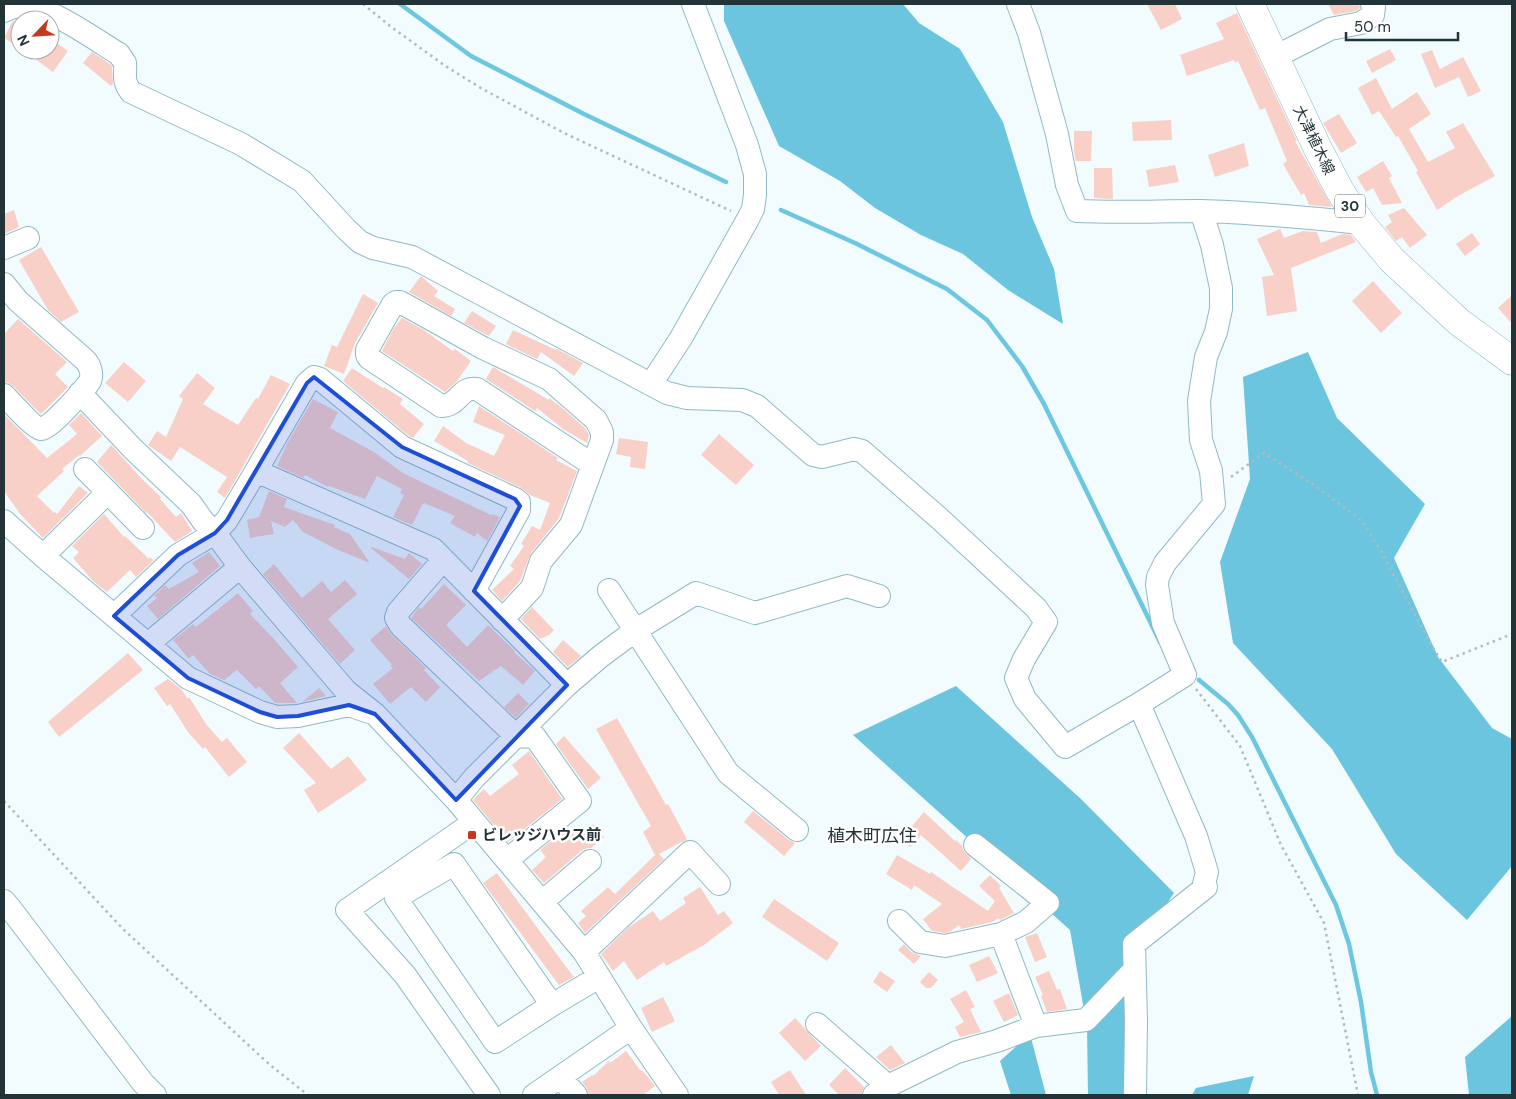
<svg xmlns="http://www.w3.org/2000/svg" width="1516" height="1099" viewBox="0 0 1516 1099" font-family="'DM Sans','Noto Sans JP',sans-serif">
<rect width="100%" height="100%" fill="#f2fbfd"/>
<path fill="#6bc5de" d="M724,4H903L919,23L960,49L1003,122L1032,217L1054,269L1063,324L1008,290L963,254L921,235L875,208L840,181L779,146L724,21Z
M1308,352L1337,418L1425,504L1394,558L1438,657L1492,728L1512,739V866L1467,920L1396,854L1332,749L1233,643L1220,562L1250,479L1243,377Z
M956,686L1081,799L1174,893L1138,947V1095H1088L1087,1027L1070,930L853,735Z
M1512,1016V1095H1469L1465,1057Z
M1030,1034L1046,1095H1011L1000,1061Z
M1254,1076L1248,1095H1192L1196,1088Z"/>
<g fill="none" stroke-linecap="round" stroke-linejoin="round">
<path stroke="#6dc7e0" stroke-width="4.5" d="M400,4L471,56L584,114L726,182
M781,210L855,243L947,289L987,320L1022,366L1044,404L1160,642
M1199,680L1228,704L1238,715L1252,737L1336,905L1349,944L1361,1002L1371,1072L1377,1095"/>
</g>
<path fill="#f9d0c7" d="M1147,4H1175L1182,19L1161,30Z
M1328,4H1359L1360,8L1356,11L1334,15Z
M1237,13L1297,141H1295L1332,207L1309,205L1304,193L1301,195L1283,164L1287,161L1265,108L1260,110L1238,61L1235,63L1234,60L1187,76L1180,55L1224,39L1216,23Z
M20,19V48L4,38L12,22Z
M50,38L68,51L53,72L23,50H50Z
M1390,49L1396,60L1372,73L1366,61Z
M1432,50L1440,69L1463,57L1481,91L1468,97L1459,77L1435,88L1421,54Z
M92,52L110,64L112,67L113,84L111,86L83,63Z
M1376,78L1392,109L1417,92L1431,114L1409,129L1428,162L1455,148L1446,132L1463,123L1495,176L1458,196L1437,210L1416,172L1418,171L1398,136L1396,137L1379,111L1372,115L1358,88Z
M1339,114L1357,143L1341,153L1323,123Z
M1171,120L1172,140L1133,141L1132,122Z
M1074,131H1092L1091,161H1076L1074,152Z
M1244,143L1249,166L1215,177L1208,155Z
M1383,161L1392,176L1389,178L1402,203L1382,205L1373,188L1366,192L1357,177Z
M1175,165L1179,182L1149,187L1146,170Z
M1094,168H1112L1113,199L1094,198Z
M1404,208L1427,235L1410,248L1402,237L1396,241L1385,227L1392,222L1388,215Z
M14,210L19,227L4,234V214Z
M1280,229L1284,238L1303,231L1317,232L1321,243L1342,234L1351,235L1356,242L1291,268L1297,311L1267,316L1262,277L1274,275L1257,239Z
M1472,233L1480,244L1465,256L1456,244Z
M41,247L79,312L61,322L48,310L19,260Z
M421,276L438,291L434,296L455,309L451,316L409,292Z
M1373,281L1402,313L1381,333L1352,301Z
M363,294L378,303L355,343L344,374L324,366L332,345L337,347Z
M1512,295V324L1498,308Z
M472,311L496,326L489,336L464,323Z
M402,318L422,329L453,351L455,349L471,361L457,381L445,392L382,351L394,328Z
M18,319L67,362L55,374L68,387L41,414L13,386L8,383L4,382V334Z
M513,330L556,350L557,349L583,363L574,376L541,352L537,359L506,344Z
M124,362L146,381L128,402L105,383Z
M493,367L549,400V398L561,407L585,428L589,435L587,443L563,429L537,408L535,411L486,379Z
M352,368L383,388L384,387L403,399L400,404L424,424L413,438L409,436L343,381Z
M197,373L215,388L203,404L238,425L256,398L258,399L271,375L290,384L225,498L217,492L227,477L180,447L171,461L148,445L157,431L166,437L183,399L179,396Z
M313,399L338,412L330,428L374,452L403,473L491,515L492,514L500,517L487,541L477,533L475,537L450,523L455,516L424,503L422,505L412,525L393,517L404,495L400,493L402,489L377,476L365,499L329,486L328,487L305,475L303,478L277,466L288,442Z
M479,406L558,458L556,460L577,471L559,518L531,553L520,581L502,601L492,590L514,569L510,566L524,546L521,544L532,526L540,530L550,503L530,495L520,487L468,463V461L434,441L443,426L466,443L494,456L505,435L473,422Z
M81,413L102,436L80,456L79,455L62,469L64,471L37,496L54,513L55,512L57,514L79,486L88,493L43,538L20,514L4,491V414L47,458L77,434L69,425Z
M719,434L754,465L736,485L701,455Z
M619,438L648,442L645,469L630,467L631,457L616,454Z
M111,445L143,480L161,497L160,499L176,517L181,513L192,531L175,542L147,512L146,513L97,462Z
M269,491L287,499L284,507L335,525L334,527L350,534L370,563L338,550L303,532L293,520L285,527L271,521L274,534L250,538L247,520L259,517Z
M104,514L124,537L125,536L149,559L150,557L153,560L160,554L136,577L130,570L107,592L93,581L73,558L79,552L72,546Z
M372,547L405,559L409,553L422,564L409,579L371,548Z
M209,552L220,566L158,619L147,606L157,598L154,596L165,585L169,589L199,572L192,563Z
M274,564L302,598L322,581L331,592L345,580L357,594L328,619L355,650L340,664L263,574Z
M444,584L466,605L446,625L467,647L488,625L515,651L514,652L535,671L523,685L501,666L479,681L411,618L419,607L421,609Z
M238,593L253,611L250,614L273,638L298,667L280,683L297,703H275L259,686L256,689L237,670L224,680L210,674L193,655L189,659L173,640L193,624L196,627Z
M532,607L554,630L549,635L540,639L521,619Z
M386,626L392,635L426,668L424,670L440,687L426,702L411,687L390,704L373,684L393,668L390,666L392,665L370,640Z
M563,640L581,656L568,667L553,652Z
M128,653L143,670L59,737L48,722Z
M168,679L181,689L188,699L189,697L206,724L222,742L227,738L247,762L229,777L205,747L203,749L188,732L170,704L167,706L154,688Z
M319,688L326,696L302,702Z
M518,693L529,704L516,718L504,707Z
M617,718L666,805L668,804L687,839L659,854L664,859L585,933L578,923L586,916L581,911L608,887L615,894L655,855L643,832L651,826L596,729Z
M299,733L331,769L348,756L367,780L350,792L318,813L304,790L316,783L283,748Z
M564,736L601,778L588,789L556,744Z
M529,751L562,799L508,842L473,800L484,789L490,796L519,774L512,765Z
M753,811L789,840L795,843L784,856L744,822Z
M924,812L955,841L956,840L962,846L963,850L971,859L961,871L921,835L910,847L901,839Z
M593,824L604,837L591,848H587L581,851L544,883L532,870L546,857L540,850L568,827L576,838Z
M897,855L930,874L931,872L988,911L995,901L979,886L990,875L1001,886L999,888L1014,913L1000,920L999,918L992,922L961,929L959,925L950,932L945,933L932,931L923,919L942,904L914,885L912,890L886,874Z
M497,873L567,968L574,977L559,985L486,887L483,883Z
M700,887L718,915L724,911L733,923L704,945L666,966L664,962L637,980L624,961L613,971L601,954L629,927L653,911L660,921L686,903L683,898Z
M774,899L839,943L827,961L762,917Z
M1037,933L1047,957L1035,962L1025,937Z
M904,944L911,952L921,956L914,964L898,950Z
M989,956L998,973L977,982L969,965Z
M880,971L895,981L887,992L873,982Z
M1049,971L1057,990L1060,989L1067,1009L1047,1012L1041,996L1043,995L1035,977Z
M929,972L938,980L931,988H926L920,982Z
M966,990L975,1007L970,1009L981,1032L960,1037L955,1027L964,1022L950,999Z
M1009,993L1018,1015L1004,1022L993,1001Z
M663,997L675,1021L652,1032L641,1008Z
M795,1018L821,1046L805,1061L779,1033Z
M891,1045L905,1063L890,1070L876,1057Z
M626,1051L641,1071L642,1070L655,1086L643,1095H589L586,1087L582,1082L592,1075L593,1076L609,1061L610,1063Z
M845,1068L864,1087L861,1095H839L829,1085Z
M790,1070L806,1095H779L771,1082Z"/>
<g fill="none" stroke-linecap="round" stroke-linejoin="round">
<g stroke="#90bac6" stroke-width="24">
<path id="minor" d="M1018,4L1029,33L1057,134L1067,185L1077,211C1118,213 1159,211 1200,211C1254,212 1308,218 1361,223
M4,11C8,9 13,7 19,6C47,4 94,39 119,54L125,63C126,76 122,80 131,92L241,144L302,181L346,229L360,242L373,248L412,257L667,393L687,398L742,400L757,406L813,455L822,457L854,449L862,451L940,519L1036,608L1046,622L1024,659L1016,678L1025,699L1065,747L1139,704L1185,675L1163,623L1157,585L1158,577L1165,563L1214,504L1211,471L1201,440L1199,401L1206,357L1216,332L1221,309V288L1212,245L1201,211
M1275,57L1330,29L1361,23L1373,15L1374,7L1372,4
M4,248L28,238
M4,284L18,301L85,360C90,365 93,374 90,381C85,389 49,430 41,429C34,428 11,402 4,395
M651,384L681,338L748,219L753,209L755,195V174L747,145L693,4
M80,393L133,449L191,504L203,521L215,533L240,567L346,691L375,714L456,800L542,902L584,952L631,1028L677,1095
M85,469L143,528
M256,471L307,383L314,377L320,379L402,447L515,499L519,502V510L474,591
M4,521L43,556L188,678L260,712L277,717L298,716L349,705L369,712
M43,556L108,492
M443,560L398,612L396,618L401,626L516,736L535,737L580,801L507,860
M609,590L728,773L797,830
M114,616L178,555L215,533L227,520L256,471L433,549L567,685L474,778L456,800
M502,620L532,588L541,561L571,525L602,440V432L596,420L549,379L483,348L400,302H396L393,304L367,350V355L369,358L441,406C459,406 460,386 477,389L593,465
M148,644L240,567
M567,685L601,656L636,630L696,593L755,613L847,586L879,596
M474,822L347,910L405,975L489,1095
M975,845L1048,903L1026,922L1001,934L1036,1026
M4,901L10,908L143,1083L155,1095
M542,902L590,861
M899,921L920,942L945,946L1001,934
M584,952L690,852L719,884
M552,1005L495,1042L396,898L454,864L552,1005L599,977
M817,1024L888,1086
M560,1077L576,1095
M534,1095L631,1028
M874,1095L888,1086L957,1052L997,1041L1036,1026L1086,1020L1134,970
M1135,1095L1136,1021L1134,944L1206,887L1204,884L1207,872L1196,836L1139,704"/>
</g>
<g stroke="#90bac6" stroke-width="29">
<path id="major" d="M1250,4L1317,147L1340,191L1361,223L1392,260L1459,322L1512,361"/>
</g>
<path stroke="#afbbbe" stroke-width="2.5" stroke-dasharray="2.5 4" stroke-linecap="butt" d="M363,4L390,26L444,65L479,87L564,133L731,211
M1231,477L1264,453L1314,485L1362,521L1381,551L1430,643L1442,662L1512,634
M1196,689L1240,746L1281,845L1324,923L1358,1095
M4,801L123,929L270,1065L308,1095"/>
<use href="#minor" stroke="#fff" stroke-width="22"/>
<use href="#major" stroke="#fff" stroke-width="28"/>
</g>
<path fill="#1d4ed8" fill-opacity="0.2" stroke="#1d4ed8" stroke-width="4" stroke-linejoin="round" d="M314,377L402,447L515,499L520,506L474,591L567,685L456,800L375,714L349,705L298,716L277,717L260,712L188,678L114,616L178,555L215,533L227,520L307,383Z"/>
<rect fill="#c53a1f" stroke="#fff" stroke-width="2" x="467" y="830" width="10" height="10" rx="2.5"/>
<g text-anchor="middle" dominant-baseline="central" stroke-width="5" stroke-linejoin="round" paint-order="stroke">
<rect fill="#fff" stroke="#657174" stroke-width="1" x="1335" y="194.5" width="30" height="23" rx="4"/>
<g font-size="14" font-weight="bold" fill="#233439">
<text x="1350" y="206">30</text>
</g>
<g font-size="15" fill="#233439" stroke="#fff">
<text transform="translate(1314 140) rotate(64)">大津植木線</text>
</g>
<g font-size="15" font-weight="bold" fill="#233439" stroke="#fff" text-anchor="start">
<text x="482" y="835">ビレッジハウス前</text>
</g>
<g font-size="18" fill="#233439" stroke="#fff">
<text x="872" y="836">植木町広住</text>
</g>
</g>
<rect width="1516" height="1099" fill="none" stroke="#233439" stroke-width="10"/>
<g transform="translate(35 35) rotate(245)"><circle r="24" fill="#ffffff" stroke="#a7aeb0"/>
<path d="M0-4L9 19L0 12L-9 19Z" fill="#c53a1f"/>
<text y="-8" font-size="14" font-weight="bold" text-anchor="middle" fill="#233439">N</text>
</g>
<path d="M1346 32v8h112v-8" fill="none" stroke="#233439" stroke-width="2.5"/>
<text x="1354" y="32" font-size="15" fill="#233439" stroke="#ffffff" stroke-width="4" paint-order="stroke">50 m</text>
</svg>
